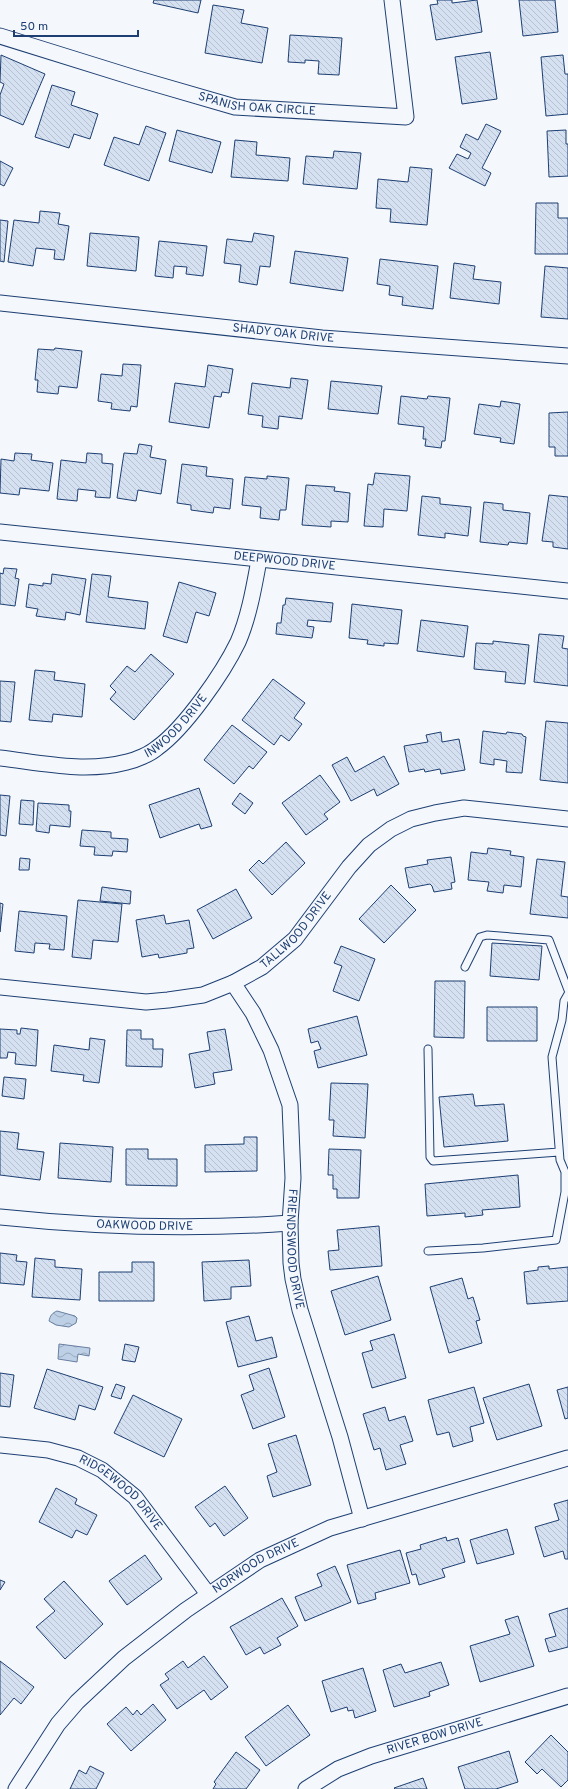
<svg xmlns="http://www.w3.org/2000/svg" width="568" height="1789" viewBox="0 0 568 1789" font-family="Overpass,sans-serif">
<defs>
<pattern id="water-waves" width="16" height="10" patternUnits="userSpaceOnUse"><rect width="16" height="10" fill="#bed0e5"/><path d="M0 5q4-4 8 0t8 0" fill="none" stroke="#9aaabe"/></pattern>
<pattern id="building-back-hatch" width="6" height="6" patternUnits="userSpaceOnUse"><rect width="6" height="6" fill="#d5e0f0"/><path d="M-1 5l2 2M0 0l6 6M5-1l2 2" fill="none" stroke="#b6c1d1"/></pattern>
</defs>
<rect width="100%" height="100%" fill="#f4f7fb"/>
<path fill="url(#water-waves)" stroke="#687fa3" d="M57,1311L75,1316L77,1318L76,1323L69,1327L56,1325L49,1321C50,1316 52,1313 57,1311Z
M59,1344L90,1348L89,1356L78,1354L77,1362L58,1359Z"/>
<path fill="url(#building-back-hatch)" stroke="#1d3f73" d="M154,0H201L198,13L153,3Z
M437,0H452V3L477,0L482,32L436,40L430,5L438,4Z
M519,0H555L558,32L523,36Z
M213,5L244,10L241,23L268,28L262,63L205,53Z
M290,35L342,38L339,75L318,74L319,61L305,60V63L288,62Z
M490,52L497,99L462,104L455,57Z
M1,55L45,74L23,125L0,115V95L4,84L0,82Z
M563,55L565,74H568V114L546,116L541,57Z
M52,85L75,92L71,105L98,114L90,139L74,134L69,148L35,137Z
M486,124L501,131L482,168L491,173L485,186L449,168L457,154L468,159L471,153L460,147L466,134L478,140Z
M146,126L166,133L149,181L104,165L114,137L139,145Z
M177,130L221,142L212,173L169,161Z
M566,130V144H568V176L549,177L547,131Z
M235,140L257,142L256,155L290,158L288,181L231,177Z
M334,151L361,153L357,189L303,184L306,156L333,158Z
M0,161L13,168L4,186L0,184Z
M410,167L432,169L427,225L390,222L391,209L376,208L378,179L408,182Z
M536,203H558V218H568V254H535Z
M40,211L60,213L58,224L69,226L64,260L54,259L55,250L36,248L33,266L8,262L14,220L39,223Z
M0,220L8,221L4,262L0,261Z
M90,233L139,237L136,271L87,266Z
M254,233L274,236L270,267L260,266L257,285L239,282L241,265L224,263L227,239L252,242Z
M159,241L207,246L203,276L186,274L187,267L174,266L173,278L155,276Z
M295,251L348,258L343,291L290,283Z
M380,259L438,266L433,309L402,305L403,297L389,295L390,286L377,284Z
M454,263L475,266L473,279L501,282L499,304L450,298Z
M545,266L568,268V319L541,317Z
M55,348L82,351L77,388L59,386L58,394L37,392L38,380H35L38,349L54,350Z
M123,364L141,365L137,407L131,406L130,411L111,409L112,403L98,401L101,374L122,376Z
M208,365L233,369L229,393L222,392L221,397L214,396L209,428L169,422L175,383L205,387Z
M291,378L308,380L302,419L279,416L278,429L262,427L263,416L248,414L252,383L290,388Z
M331,381L382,386L378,414L328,409Z
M401,396L427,399L428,396L450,398L445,441H442L441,448L425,446L426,439H423L424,427L398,424Z
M501,401L520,404L514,444L500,442L501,438L474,434L479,404L500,407Z
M568,412V456H555V447H549V413Z
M139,444L152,446L150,457L166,460L161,494L138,490L136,501L117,498L124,453L137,454Z
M15,453L32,454L31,460L53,463L49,491L20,488L19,495L0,493L1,459L14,461Z
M87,453L102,454V463L113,464L110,498L95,497L96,491L78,489L77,501L57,499L61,460L86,463Z
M182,464L207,467L206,476L233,479L230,509L214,507L213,513L191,510V505L177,503Z
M375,473L410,476L407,511L384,509L383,527L364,526L368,484L373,485Z
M267,476L289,478L286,510H280L279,520L260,518L261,507L242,505L245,477L267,479Z
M306,485L335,487L334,491L350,493L348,522L331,521V527L302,525Z
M549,495L568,497V549L553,547V542L542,541Z
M422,496L440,498V504L471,507L468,536L445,533V538L418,535Z
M484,502L503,504V510L530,513L527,544L509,542L508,545L480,542Z
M4,568L17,569L15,578L19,579L15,606L0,604V573L3,574Z
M52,574L86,579L80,615L66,612L65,620L36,616L38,609L26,607L29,584L43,586V583L51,584Z
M92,574L111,576L108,597L148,602L145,629L86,622Z
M179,582L216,593L209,616L196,612L187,643L163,636Z
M286,598L333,603L331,622L308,620L307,626L314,627L312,638L276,634L277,623H281L283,605H285Z
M352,604L402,610L398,644L384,643V646L367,644L368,640L349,638Z
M421,620L468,626L464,657L417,651Z
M539,634L564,636L562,648L568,649V686L534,682Z
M493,641L529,645L525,684L505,682L506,672L474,669L476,643L493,644Z
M151,654L174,674L134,720L110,699L116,692L110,686L127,666L135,672Z
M35,670L55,672L54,680L85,684L82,717L53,714L52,722L29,720Z
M273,679L305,703L294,718L302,724L289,741L281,735L274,745L242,720Z
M0,681L15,682L11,722L0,721Z
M546,721L568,723V783L540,780Z
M232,725L267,752L253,769L249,766L234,784L204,760Z
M483,731L506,734L507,732L522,734L523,736L526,737L522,773L506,772L507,761L494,759V765L480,763Z
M441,732L442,742L459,739L465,770L441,774L440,769L425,772L424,769L409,772L404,746L428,742L426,735Z
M384,756L399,784L377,796L374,789L351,801L332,765L347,757L355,772Z
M320,775L340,802L324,814L328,819L306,835L282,803Z
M199,788L212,826L201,829L199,824L160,838L149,805Z
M240,793L253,803L245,814L232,804Z
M0,795L10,796L6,836L0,835Z
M21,800L34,801L33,825L19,824Z
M38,803L69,805V811H71L70,827L50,825L49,833L36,831Z
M82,830L111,832V838L128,839L127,852L113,851L112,856L94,855L95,847L80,846Z
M286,842L305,863L272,895L249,870L259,860L263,864Z
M488,848L511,851L510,855L524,857L521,887L504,885L503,893L487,891L489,882L468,880L471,852L487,854Z
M451,857L455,882L451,883L452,889L434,892L432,886L430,884L409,888L405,868L428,864L427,860Z
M20,858L30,859L29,870H19Z
M537,859L565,862L561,896L568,897V918L530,914Z
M391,885L416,910L384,943L359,919Z
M102,887L131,891L130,904L100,901Z
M236,889L252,918L213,939L197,910Z
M78,900L122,904L118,942L93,940L91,959L72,957Z
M0,903L3,904L0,932Z
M19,911L67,916L64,950L49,949L50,944L35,943L34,953L15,951Z
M164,915L166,924L189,920L194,948L187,949V953L159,958L158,954L142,957L136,920Z
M492,943L542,946L539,980L490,976Z
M341,946L375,959L359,1001L333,991L342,966L334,963Z
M435,981H465L464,1038L434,1037Z
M487,1007H537V1041H487Z
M357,1016L367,1055L318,1068L314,1051L321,1049L318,1041L311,1043L308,1029Z
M21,1028L38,1030L36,1066L15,1064L16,1053L8,1052L7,1058H0V1029L17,1030V1034H20Z
M225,1029L232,1070L213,1073L215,1084L195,1088L189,1054L210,1050L207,1032Z
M127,1030H141V1039H153V1049H163L162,1067L126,1066Z
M90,1038L105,1040L99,1083L83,1081L84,1075L51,1071L54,1045L89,1050Z
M4,1077L26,1079L24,1099L2,1096Z
M331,1083L368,1084L365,1138L333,1136L334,1120H329Z
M473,1094L475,1106L504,1104L508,1141L444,1147L439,1097Z
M0,1131L19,1133L17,1149L44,1152L40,1180L0,1175Z
M244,1137H257V1171L205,1172V1145L244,1144Z
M60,1143L113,1147L111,1182L58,1178Z
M126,1149H148V1159H177V1186L126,1185Z
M329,1149L361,1150L359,1198H337V1189H333V1175H328Z
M518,1175L520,1207L482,1210L483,1215L465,1217V1213L427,1216L425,1184Z
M379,1226L382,1266L330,1270L328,1251L339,1250L337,1230Z
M0,1253L17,1255L16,1261L27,1262L24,1285L0,1283Z
M35,1258L55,1260V1267L82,1269L80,1300L32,1297Z
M249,1260L251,1286L231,1287V1299L204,1301L202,1262Z
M132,1262H154V1301H99V1272H132Z
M549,1266V1269L568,1267V1301L527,1304L524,1272L538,1270V1267Z
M378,1276L391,1320L345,1335L331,1291Z
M462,1278L468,1299L473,1297L480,1320L476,1321L482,1343L449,1353L430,1287Z
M249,1316L256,1341L272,1337L277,1357L238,1367L226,1322Z
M394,1334L406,1378L372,1388L362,1353L373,1350L370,1341Z
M125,1344L139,1347L135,1362L122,1360Z
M269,1368L285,1417L253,1429L241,1395L254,1390L249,1375Z
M47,1369L103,1387L95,1410L79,1405L75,1420L34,1408Z
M0,1373L14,1375L10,1407L0,1406Z
M116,1384L125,1387L121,1399L111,1396Z
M529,1384L542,1426L497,1440L483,1398Z
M474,1387L484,1423L470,1427L473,1441L453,1447L449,1432L437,1435L428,1400Z
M568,1387V1418L565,1419L557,1390Z
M133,1395L182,1419L164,1457L114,1433Z
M385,1407L389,1421L405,1416L413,1441L400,1445L406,1464L386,1470L380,1448L374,1450L363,1414Z
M296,1435L311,1485L273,1497L267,1476L277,1472L268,1444Z
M225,1486L248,1518L224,1536L215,1523L210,1527L195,1507Z
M56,1488L77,1499L75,1504L97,1515L87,1535L76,1530L72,1538L39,1522Z
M568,1500V1559H565L563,1551L544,1557L535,1527L559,1520L554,1504Z
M507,1529L514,1554L477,1564L470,1540Z
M446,1537L447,1541L458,1538L465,1562L442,1569L445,1577L419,1585L416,1574L412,1575L406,1553L421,1549L420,1545Z
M400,1550L410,1583L375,1593L376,1599L358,1604L347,1565Z
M145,1555L162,1579L127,1605L109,1581Z
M335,1566L351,1602L305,1621L295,1597L322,1586L317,1574Z
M0,1580L5,1582L0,1590Z
M64,1581L103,1624L65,1659L36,1627L55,1611L44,1599Z
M282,1598L298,1626L277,1638L281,1645L264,1654L260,1647L246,1655L230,1627Z
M568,1608V1647L549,1652L545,1639L556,1636L549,1614Z
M518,1616L534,1666L480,1682L470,1646L510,1634L505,1620Z
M204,1656L228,1687L211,1700L204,1690L177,1709L160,1685L169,1679L165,1674L183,1661L188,1668Z
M0,1661L34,1687L21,1704L14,1698L0,1715Z
M441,1662L449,1685L429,1692L430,1696L394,1707L383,1670L401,1664L405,1673Z
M363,1668L376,1711L355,1718L353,1710L348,1711L347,1707L331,1712L322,1681Z
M153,1704L166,1720L131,1751L107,1724L126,1707L133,1715L137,1710L141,1715Z
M288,1705L310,1735L266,1766L245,1737Z
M551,1735L568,1752V1780L561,1787L542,1769L537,1774L525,1762Z
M509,1751L518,1782L496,1789H465L458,1767Z
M236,1752L260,1770L246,1789H213L216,1784L214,1782Z
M90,1766L104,1773L96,1789H70L79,1770L86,1774Z
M423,1778L427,1789H395L394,1788Z"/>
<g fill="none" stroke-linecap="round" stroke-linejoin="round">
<g stroke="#1d3f73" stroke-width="9">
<path id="lane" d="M465,967L480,937L487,935L549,940L568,990
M428,1049L430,1157L433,1161L559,1152
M428,1251L483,1248L556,1240L565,1192V1172L560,1160L552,1057L562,1020L564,1001L568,994"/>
</g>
<g stroke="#1d3f73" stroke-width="17">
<g id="street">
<path id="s1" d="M0,36L135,78L235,107L406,117L392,0"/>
<path id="s2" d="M0,303L322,338L568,356"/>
<path id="s3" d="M0,532L568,591"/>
<path id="s4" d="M0,758C42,763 85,773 127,762C136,760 150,754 157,748C185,728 223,673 238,642C249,617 254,587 259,560"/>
<path id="s5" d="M233,983L253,1013L271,1050L290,1105L293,1178L290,1223L291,1263L293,1279L300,1310L340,1437L362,1519"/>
<path id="s6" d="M0,987L146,1002L168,1000L203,995L233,983L262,967L295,939L349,867L369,845L391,829L411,819L435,813L464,808L568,819"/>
<path id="s7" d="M0,1217C96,1227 194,1230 290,1223"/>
<path id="s8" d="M0,1445L48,1450L78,1458L102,1470L135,1497L208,1594"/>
<path id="s9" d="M16,1789L58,1724L77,1702L124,1658L186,1610L260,1560L330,1528L568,1458"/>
<path id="s10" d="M306,1789L338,1769L371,1756L568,1696"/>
</g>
</g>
<use href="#lane" stroke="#f4f7fb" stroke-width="7"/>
<use href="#street" stroke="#f4f7fb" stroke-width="15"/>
</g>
<g text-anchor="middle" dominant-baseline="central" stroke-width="3" stroke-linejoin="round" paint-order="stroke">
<g font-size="12" fill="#1d3f73" stroke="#f4f7fb">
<text stroke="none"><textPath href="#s1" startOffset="267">SPANISH OAK CIRCLE</textPath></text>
<text stroke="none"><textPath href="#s2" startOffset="285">SHADY OAK DRIVE</textPath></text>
<text stroke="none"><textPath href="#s3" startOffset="286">DEEPWOOD DRIVE</textPath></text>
<text stroke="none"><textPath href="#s4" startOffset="190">INWOOD DRIVE</textPath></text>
<text stroke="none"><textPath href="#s6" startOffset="320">TALLWOOD DRIVE</textPath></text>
<text stroke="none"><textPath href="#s7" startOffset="145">OAKWOOD DRIVE</textPath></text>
<text stroke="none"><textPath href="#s5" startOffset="280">FRIENDSWOOD DRIVE</textPath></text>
<text stroke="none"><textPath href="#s8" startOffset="135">RIDGEWOOD DRIVE</textPath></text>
<text stroke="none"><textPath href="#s9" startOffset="332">NORWOOD DRIVE</textPath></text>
<text stroke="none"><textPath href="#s10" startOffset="140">RIVER BOW DRIVE</textPath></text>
</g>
</g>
<path d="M14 30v6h124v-6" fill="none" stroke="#1d3f73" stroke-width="2"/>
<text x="20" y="30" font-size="12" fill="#1d3f73" stroke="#f4f7fb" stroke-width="3" paint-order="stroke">50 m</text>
</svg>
